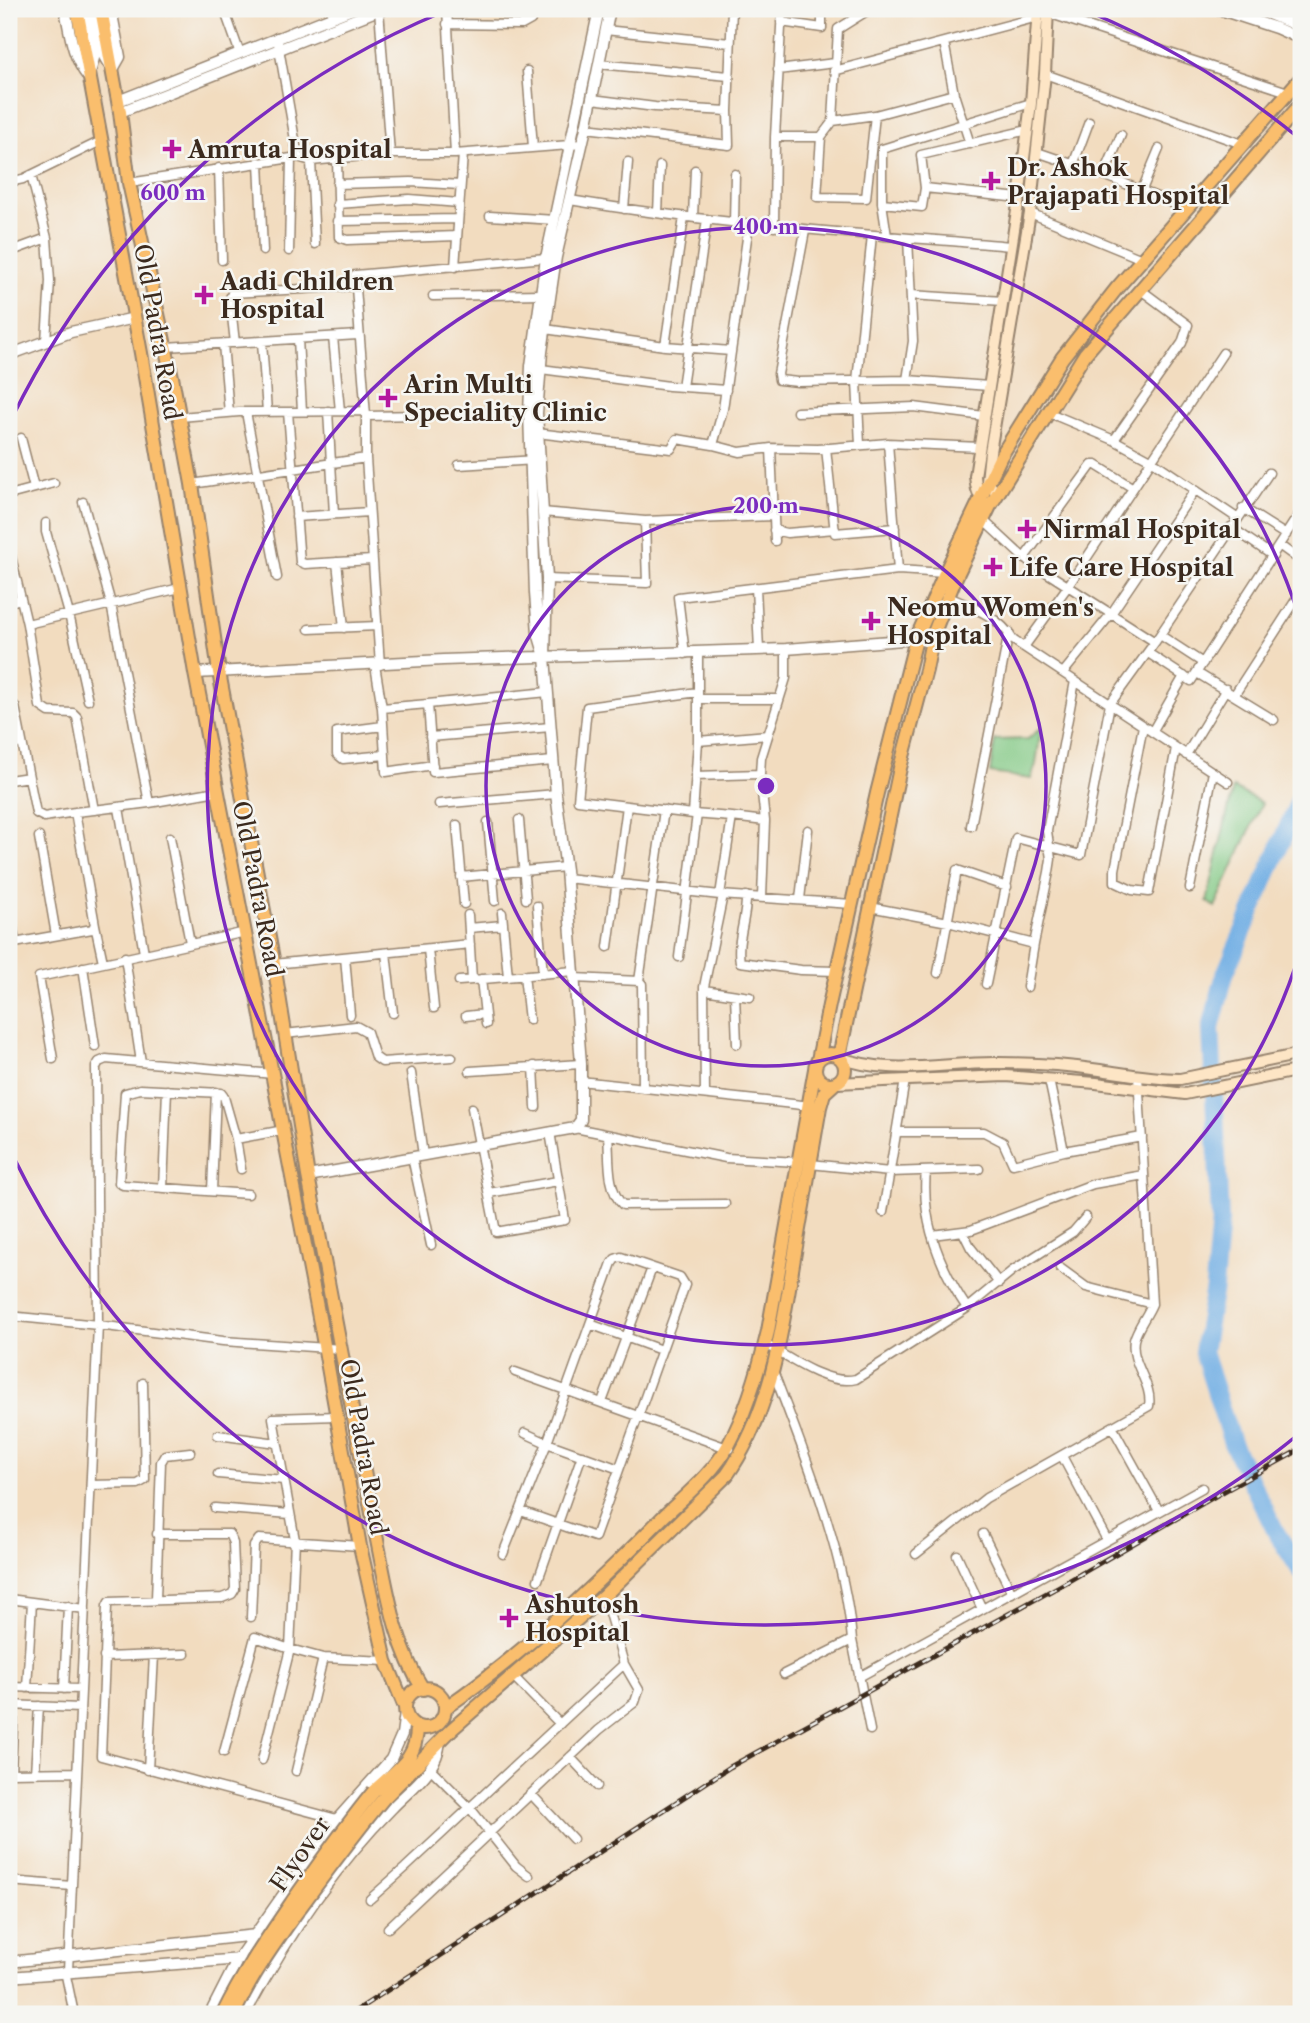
<svg xmlns="http://www.w3.org/2000/svg" width="1310" height="2023" viewBox="0 0 1310 2023" font-family="'Libre Caslon Text',serif">
<rect width="100%" height="100%" fill="#f6f6f2"/>
<filter id="ink" filterUnits="userSpaceOnUse"><feTurbulence type="fractalNoise" baseFrequency=".0143" numOctaves="2"/><feDisplacementMap in="SourceGraphic" scale="14" xChannelSelector="R" yChannelSelector="G"/><feConvolveMatrix kernelMatrix="1 2 1 2 8 2 1 2 1" color-interpolation-filters="sRGB"/></filter>
<filter id="wash" filterUnits="userSpaceOnUse"><feTurbulence type="fractalNoise" baseFrequency=".00686" numOctaves="4" result="noise"/><feDisplacementMap in="SourceGraphic" scale="28" xChannelSelector="R" yChannelSelector="G"/><feGaussianBlur stdDeviation="1.57" result="paint"/><feColorMatrix in="noise" values="0 0 0 0 0 0 0 0 0 0 0 0 0 0 0 0 0 1.4 0 .05"/><feComposite in="paint" operator="in"/></filter>
<g filter="url(#wash)">
<rect width="100%" height="100%" fill="#f2dcbf"/>
<path fill="#83c985" stroke="#5f7a52" stroke-width="2" d="M1041,728L1036,764L1031,779L990,773L995,740L1028,739Z
M1233,788L1262,803L1215,907L1207,901Z"/>
<g fill="none" stroke-linecap="round" stroke-linejoin="round">
<path stroke="#72afe4" stroke-width="18" d="M1301,796L1225,974L1211,1028L1220,1220L1214,1287L1203,1352L1232,1443L1277,1534L1301,1571"/>
</g>
</g>
<g filter="url(#ink)">
<g fill="none" stroke-linecap="round" stroke-linejoin="round">
<g stroke="#96836e" stroke-width="11">
<path id="minor" d="M224,9L239,51
M379,9L390,154
M447,9L455,154
M1048,13L1288,92
M781,22L822,28V9
M447,24L522,25L531,20V9
M605,30L730,43
M277,37L298,157
M944,42L954,94L970,144
M598,64L729,76
M778,70L835,63
M527,71L533,147
M834,71L1038,17
M1045,74L1242,144
M592,99L655,107L728,111
M833,121L838,29L870,9
M586,128L729,145L728,111L732,9
M775,137H821L833,121L875,115L954,94
M821,137L817,197L866,198L875,115
M1037,152L1104,175L1186,209
M337,159L339,237L347,240L457,236
M311,161L315,244
M259,162L263,251
M1073,165L1089,122
M219,168L222,260
M31,175L47,238L50,281L46,341
M1104,175L1121,135
M9,182L23,179L101,141
M129,183L298,157L311,161L384,154H455L582,144
M337,184L411,182L460,185
M925,188L1019,198
M1142,190L1159,149
M570,200C716,225 863,234 1011,246
M882,203L922,207L925,188L921,155L1028,130
M337,204L409,199L459,203
M624,209L628,162
M658,213L660,166
M1030,213L1142,259
M490,216L555,220
M693,217L695,170
M337,221L458,219
M734,223L735,174
M774,227L775,137L782,9
M805,231L778,374L779,380L798,382L907,380
M887,236L882,203V149L1031,103
M908,238L913,341L907,380L989,386
M289,251L291,159
M9,252L47,238
M455,267L463,154
M911,295L1003,301
M433,296L541,294
M545,329L665,346L731,351
M333,337L340,411
M298,339L302,411
M262,342L267,412
M235,343L230,298L232,293L356,286
M223,344L229,413
M665,346L684,217
M166,347L358,335
M541,369L669,386L726,390
M682,387L707,219
M328,411L334,514
M246,412L277,577
M288,412L300,562L305,564L372,560
M797,412L914,407L984,416
M1047,412L1114,440L1151,460L1237,518
M366,416L529,413
M180,417L239,412L365,411
M537,433L671,449L677,439L713,445L723,409L749,224
M21,438L34,488
M1114,440L1182,343L1188,325L1141,290
M888,443L898,570
M713,445L740,452L771,448L818,449L888,443L980,447
M860,445L857,381L872,235
M771,448L775,541
M826,448L835,533L895,528
M459,465L536,460
M192,484L366,458
M9,495L54,483
M83,502L111,604L149,803
M1243,508L1286,535
M542,512L645,521L774,516
M296,517L369,512
M983,520L1024,558L1155,642
M46,523V532L69,614L88,700
M1231,527L1273,556
M774,530L787,533L835,529
M1279,545L1301,561
M9,548L27,624L180,588
M1024,558L1092,465H1096L1133,488
M337,562L344,628
M547,579L647,583L645,521
M756,587L759,650
M946,596C969,606 1000,616 1013,640L1228,782
M9,602L21,599
M27,624L40,706L49,712L73,713L77,717L94,810L149,803L217,791
M309,629L377,626
M1160,635L1203,663
M1024,647L1068,586L1223,353
M698,653V741L693,814L732,817L720,895
M1148,653L1191,681L1301,511
M685,654L678,597L898,570L945,573
M375,665L382,708L386,772L433,765
M380,665L366,458V416L355,275L546,258
M1063,673L1111,614L1195,490
M1197,673L1274,720
M548,692L428,704L433,772L553,761
M1235,694L1301,592
M698,699H779
M15,706L36,813L44,817L75,812
M382,708L428,704
M383,726L337,732V754L343,759L385,755
M1143,726L1115,870V882L1132,890L1149,892L1176,748
M1152,732L1184,676
M430,737L551,727
M698,741L768,735
M9,744L22,743
M1186,755L1226,689
M695,776L760,774
M9,780L29,777
M439,804L556,794
M119,808L144,953
M693,814L578,800L587,707L698,692
M732,817L765,821
M519,820L526,899
M488,822L495,901
M457,825L464,904
M971,826L1009,632
M39,837L56,935
M170,837L190,943
M461,877L565,867
M566,878L720,895L852,904
M1190,888L1213,772
M746,896C747,918 736,940 740,962L801,970L836,971
M762,897L765,821L760,774L761,758L786,678V649
M800,899L808,830
M9,905L15,942
M537,906L543,974
M870,907L948,922L1034,944
M502,913L508,977
M468,915L472,980L574,971
M95,925L103,962
M469,928L503,925
M9,944L92,929L95,925L75,812L94,810
M608,947L627,806
M428,949L434,1008
M386,953L393,1013
M125,957L141,1062
M345,957L350,1015
M679,957L697,814
M274,964L470,944
M83,967L95,1046
M938,973L957,870L1007,887
M524,975L529,1020
M574,978L639,981L642,984L643,1088
M481,979L486,1024
M459,981L472,980
M639,981L664,810
M986,984L1016,838L1081,855L1110,704L1155,642L1269,473
M1027,987L1034,944L1049,872L1051,859L1047,831L1075,681
M704,990L750,997
M735,995L737,1044
M466,1016L484,1014
M285,1034L356,1026L367,1032L375,1057L382,1062L452,1057
M53,1059L39,977L246,932
M534,1066L536,1107
M470,1071L581,1064
M411,1073L423,1155
M1049,1080L1064,1151
M580,1081L811,1106
M705,1094L704,987L723,895
M472,1108L496,1232L565,1220L550,1132
M575,1128L726,1158L798,1162
M897,1132H984L1003,1142L1013,1164L1064,1151L1142,1137
M608,1135C610,1155 606,1190 623,1205L725,1204
M236,1139L284,1130
M412,1157L431,1245
M810,1164L890,1172L979,1169
M241,1169L236,1139L224,1097L221,1093L140,1089L125,1093L119,1183L123,1185L248,1194
M926,1171C921,1221 940,1268 967,1308
M163,1188L167,1090
M212,1191L216,1092
M489,1193L558,1181
M883,1212L905,1080
M963,1232L971,1248L999,1283
M932,1235L971,1230L1093,1184L1144,1175
M1060,1268L1086,1287L1152,1304
M9,1316L98,1325L223,1341L342,1349
M590,1324L661,1350
M765,1344C789,1358 828,1386 856,1379L967,1308L1012,1271L1073,1232L1086,1217
M773,1371C804,1452 845,1553 852,1640L784,1674
M515,1372L730,1449
M602,1402L652,1268
M1113,1428L1159,1511
M525,1433L547,1443L619,1469
M218,1435L277,1443
M1062,1456L1107,1540
M218,1474L284,1480
M91,1485L138,1484L145,1480L143,1383
M215,1508L290,1514
M157,1534H229L233,1543L235,1589L232,1594L222,1598L109,1602L107,1606L101,1756L337,1819
M983,1534L1012,1593
M503,1554L547,1443L612,1263L615,1259L621,1257L680,1277L685,1285L595,1537L521,1511
M916,1554L986,1498L1149,1406C1153,1383 1130,1364 1134,1340C1137,1328 1147,1316 1152,1304L1138,1076
M957,1555L982,1609
M538,1580L582,1455
M9,1599L85,1609
M156,1599L161,1462L165,1455L190,1452
M251,1617L254,1546L259,1539L360,1546
M852,1640L870,1730
M104,1657L185,1654
M513,1676L560,1724
M859,1677L1202,1488
M9,1687L81,1689
M27,1688L32,1602
M64,1689L68,1606
M9,1705L80,1708
M224,1752L255,1637L290,1649L323,1658L386,1661
M570,1757L597,1786
M262,1760L290,1649L295,1540L273,1418L338,1416
M431,1769L470,1808L516,1866L529,1876
M148,1770L154,1655
M296,1771L323,1658
M9,1773L77,1772
M11,1773L14,1705
M35,1773L39,1706
M531,1794L573,1839
M9,1881L72,1886
M370,1899L405,1868L624,1664
M388,1928L599,1730L635,1702L639,1690L624,1664L604,1596
M65,1971L74,2014
M68,1971L98,1325L96,1067L99,1062L106,1059L273,1074"/>
</g>
<g stroke="#96836e" stroke-width="13">
<path id="tertiary" d="M65,9C70,33 72,57 88,77
M84,9L94,58L90,73
M92,9L102,53L109,65
M111,9L120,57L112,71
M1218,9L1276,28L1301,39
M1256,9L1301,27
M118,101L352,9
M120,112L381,9
M9,355L71,332L135,318
M544,653L538,633L535,593L529,413L531,366L546,258L599,9
M195,673L443,660L786,649L916,639L931,642
M308,1176L575,1128L581,1120V1064L566,870L556,794L545,657L547,579L537,413L542,352L556,257L586,128L610,9
M9,1962L256,1935
M9,1977L241,1959
M210,2014L238,1959L333,1824L391,1759L402,1734L405,1712
M245,2014C285,1940 332,1868 392,1808C412,1787 437,1772 440,1741"/>
</g>
<g stroke="#96836e" stroke-width="14">
<path id="secondary" d="M996,493L987,481L990,452L1030,213L1045,74L1048,9
M985,503C977,496 976,486 975,476L1019,198L1031,103L1038,9
M839,1057C888,1077 947,1062 998,1063C1031,1063 1067,1065 1100,1070C1127,1074 1153,1079 1180,1079L1301,1054
M835,1083L1006,1076L1096,1083L1185,1094L1301,1070"/>
</g>
<g stroke="#96836e" stroke-width="16">
<path id="primary" d="M77,9L141,353L195,673L321,1328L360,1546L386,1661L404,1705
M101,9L120,112L129,183L172,377L192,484L219,672L274,964L308,1176L377,1540C387,1589 395,1646 423,1689
M815 1069a15 15 0 1 1 30 0a15 15 0 1 1-30 0Z
M839,1057L900,768L926,670L933,635L955,579L990,506L1085,354L1301,104
M818,1060L829,1005L877,793L916,639L945,573L1001,456L1062,358L1117,288L1301,78
M405 1708a20 20 0 1 1 40 0a20 20 0 1 1-40 0Z
M445,1708C523,1654 593,1588 660,1520C683,1497 712,1475 728,1446C747,1411 759,1369 768,1331L815,1069
M374,1791C397,1769 417,1760 417,1727
M384,1798L452,1729L604,1596L727,1475C770,1414 781,1337 793,1264C802,1212 811,1159 820,1107L824,1093L835,1083"/>
</g>
<use href="#minor" stroke="#fff" stroke-width="8"/>
<use href="#tertiary" stroke="#fff" stroke-width="10"/>
<use href="#secondary" stroke="#fde5c5" stroke-width="10"/>
<use href="#primary" stroke="#fabe6d" stroke-width="12"/>
<g stroke="#3b2a1e" stroke-width="5">
<path id="rail" d="M351,2014L730,1767L1065,1583L1217,1495L1301,1449"/>
</g>
<use href="#rail" stroke="#f6f6f2" stroke-width="2.5" stroke-dasharray="8" stroke-linecap="butt"/>
<g stroke="#96836e" stroke-width="16" stroke-linecap="butt">
<path id="primary-bridge" d="M223,2014C243,1973 268,1937 294,1899C320,1862 345,1826 374,1791
M234,2014C251,1976 275,1943 299,1909C327,1871 354,1834 384,1798"/>
</g>
<use href="#primary-bridge" stroke="#fabe6d" stroke-width="12"/>
</g>
</g>
<g fill="none" stroke="#7b2cbf" stroke-width="3.5">
<circle cx="766" cy="786" r="280"/>
<path d="M1301 949A559 559 0 1 1 1301 623"/>
<path d="M1300 1433A839 839 0 0 1 12 1154M12 418A839 839 0 0 1 445 11M1087 11A839 839 0 0 1 1300 139"/>
</g>
<g fill="#b5179e" stroke="#f6f6f2" stroke-width="2.5">
<path d="M168.5 138.5h7v7h7v7h-7v7h-7v-7h-7v-7h7z"/>
<path d="M987.5 170.5h7v7h7v7h-7v7h-7v-7h-7v-7h7z"/>
<path d="M200.5 284.5h7v7h7v7h-7v7h-7v-7h-7v-7h7z"/>
<path d="M384.5 387.5h7v7h7v7h-7v7h-7v-7h-7v-7h7z"/>
<path d="M1023.5 518.5h7v7h7v7h-7v7h-7v-7h-7v-7h7z"/>
<path d="M989.5 556.5h7v7h7v7h-7v7h-7v-7h-7v-7h7z"/>
<path d="M867.5 610.5h7v7h7v7h-7v7h-7v-7h-7v-7h7z"/>
<path d="M505.5 1607.5h7v7h7v7h-7v7h-7v-7h-7v-7h7z"/>
</g>
<g text-anchor="middle" dominant-baseline="central" stroke-width="5" stroke-linejoin="round" paint-order="stroke">
<g font-size="24" font-weight="bold" fill="#3b2a1e" stroke="#f6f6f2" text-anchor="start">
<text x="188" y="149">Amruta Hospital</text>
<text x="1007" y="167">Dr. Ashok<tspan x="1007" dy="28">Prajapati Hospital</tspan></text>
<text x="220" y="281">Aadi Children<tspan x="220" dy="28">Hospital</tspan></text>
<text x="404" y="384">Arin Multi<tspan x="404" dy="28">Speciality Clinic</tspan></text>
<text x="1043" y="529">Nirmal Hospital</text>
<text x="1009" y="567">Life Care Hospital</text>
<text x="887" y="607">Neomu Women's<tspan x="887" dy="28">Hospital</tspan></text>
<text x="525" y="1604">Ashutosh<tspan x="525" dy="28">Hospital</tspan></text>
</g>
<g font-size="24" fill="#3b2a1e" stroke="#f6f6f2">
<text transform="translate(158 332) rotate(80)">Old Padra Road</text>
<text transform="translate(258 889) rotate(79)">Old Padra Road</text>
<text transform="translate(364 1447) rotate(80)">Old Padra Road</text>
<text transform="translate(300 1854) rotate(-55)">Flyover</text>
</g>
</g>
<circle cx="766" cy="786" r="10" fill="#7b2cbf" stroke="#f6f6f2" stroke-width="3.5"/>
<g font-size="21" text-anchor="middle" font-weight="bold" fill="#7b2cbf" stroke="#f6f6f2" stroke-width="5" stroke-linejoin="round" paint-order="stroke">
<text x="173" y="200">600 m</text>
<text x="766" y="234">400 m</text>
<text x="766" y="513">200 m</text>
</g>
<rect width="1310" height="2023" fill="none" stroke="#f6f6f2" stroke-width="35"/>
</svg>
